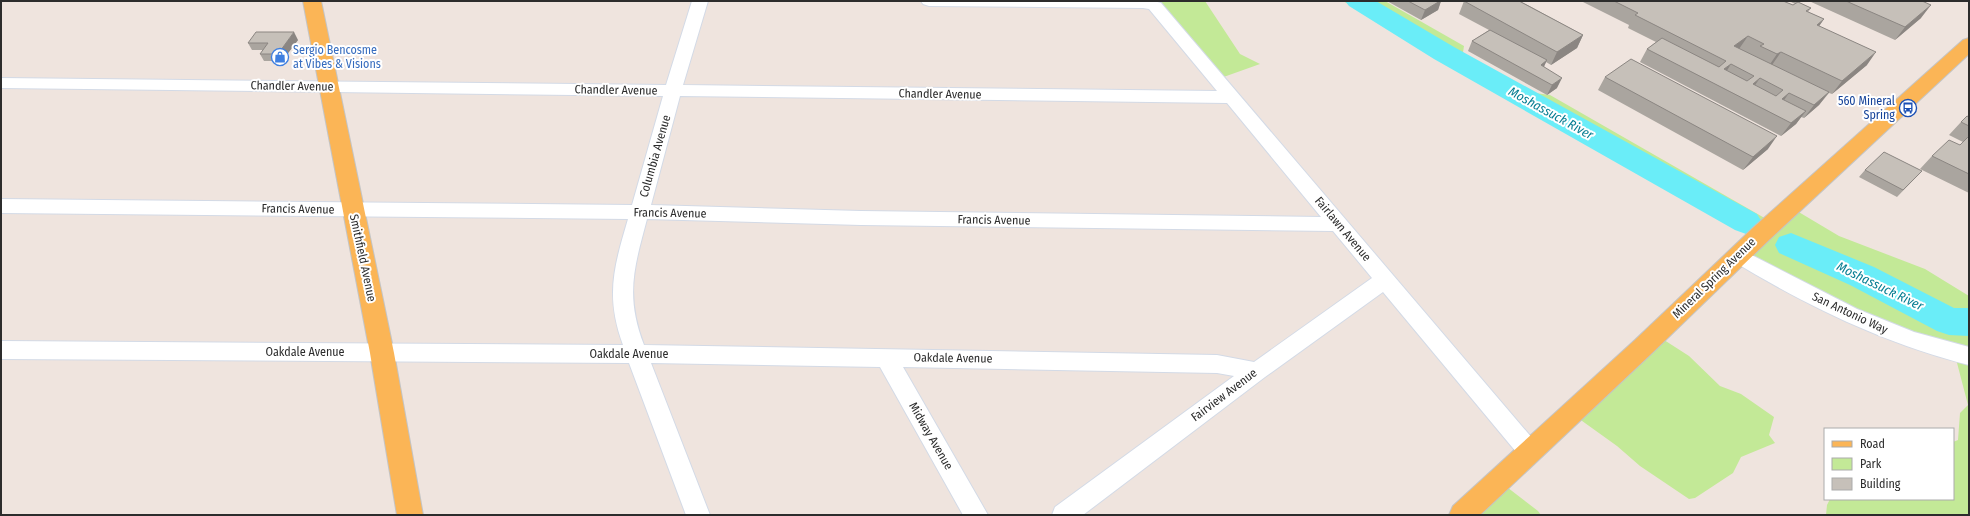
<svg xmlns="http://www.w3.org/2000/svg" width="1970" height="516" viewBox="0 0 1970 516" font-family="'Fira Sans Condensed',sans-serif">
<rect width="100%" height="100%" fill="#efe4de"/>
<path fill="#c3e997" d="M1154,1H1205L1240,54L1260,64L1218,79Z
M1343,1H1385L1464,46L1462,59L1512,90L1550,95L1775,224L1797,211L1839,236L1925,269L1969,296V515H1826L1827,505L1830,499H1953V442L1958,440L1960,413L1968,405L1956,359L1742,258L1769,231L1647,164L1637,165L1618,160Z
M1661,338L1689,356L1720,386L1741,394L1774,417L1769,435L1775,443L1741,457L1733,473L1695,498L1689,499L1640,466L1617,446L1571,413Z
M1499,481L1538,511L1541,515H1459Z"/>
<g fill="none" stroke-linecap="round" stroke-linejoin="round">
<path fill="#6aedf8" fill-rule="evenodd" d="M1345,1H1376L1454,47L1757,214L1762,222L1757,230L1746,234L1735,230L1434,59L1349,6Z
M1791,233L1874,267L1954,308H1969V336L1949,335L1937,331L1850,285L1779,253L1775,245L1779,237Z"/>
<g stroke="#d3dae6" stroke-width="2">
<path id="minor" d="M692,1H708L683,85L1217,91L1149,9L1143,8L929,6L923,4L921,1H1154L1161,3L1538,445L1542,452L1538,459L1530,462L1522,459L1383,292L1265,377L1083,515H1052L1055,507L1234,376L1217,373L903,367L988,515H963L880,367L651,363L710,515H686L629,363L1,359V341L623,345C605,296 614,267 628,219L1,213V199L632,205L663,96L1,88V78L666,85ZM680,96L1227,103L1321,217L861,211L651,205ZM647,219L861,225L1333,231L1372,278L1254,362L1217,355L644,345C625,296 634,268 647,219Z
M1738,248L1857,309L1914,332L1969,347V365C1883,343 1807,306 1731,260L1728,255L1731,250Z"/>
</g>
<g stroke="#c4c4c4" stroke-width="2">
<path id="primary" d="M303,1H321L394,353L423,515H397L370,353Z
M1969,38V54L1770,239L1651,354L1480,515H1449L1453,506L1635,340L1754,227L1963,40Z"/>
</g>
<use href="#minor" fill="#fff" fill-rule="evenodd"/>
<use href="#primary" fill="#fbb556" fill-rule="evenodd"/>
</g>
<path fill="#aaa59f" d="M1387,1H1441L1438,10L1421,20Z
M1464,1H1522V2L1583,35L1577,48L1551,65L1546,62L1544,66L1557,88L1547,95L1468,51L1472,41L1489,30L1459,14Z
M1581,1H1783L1793,5L1795,4L1789,1H1800L1798,2L1811,8L1808,12L1824,19L1819,26L1867,65L1832,94L1829,93L1819,105L1804,118L1801,117L1796,124L1781,136L1640,62L1647,49L1656,42L1628,28L1629,25Z
M1809,1H1922L1921,18L1895,40Z
M298,40L282,61H264L260,54L263,50H252L248,43Z
M1605,77L1768,149L1743,170L1598,90Z
M1969,117V193L1920,169L1932,156L1960,145L1963,142L1949,135L1961,122Z
M1865,170L1922,171L1897,197L1859,177Z"/>
<path fill="#8b8682" d="M1440,1H1441L1438,10L1421,20L1425,10Z
M1931,5L1921,18L1895,40L1905,27Z
M1824,19L1815,32L1817,25Z
M294,32L298,40L282,61L278,54Z
M1583,35L1577,48L1551,65L1557,52Z
M1748,36L1739,49L1734,46Z
M1781,52L1772,65L1768,67L1777,54Z
M1876,52L1867,65L1832,94L1842,81Z
M1547,60L1542,71L1541,65Z
M1731,64L1723,77L1724,69Z
M1562,78L1557,88L1547,95L1552,85Z
M1760,78L1751,91L1753,84Z
M1829,92L1819,105L1804,118L1814,105Z
M1789,93L1780,106L1782,99Z
M1806,111L1796,124L1781,136L1791,123Z
M1777,136L1768,149L1743,170L1753,157Z"/>
<path fill="#c6c0b9" stroke="#8b8682" fill-rule="evenodd" d="M1408,1H1440L1425,10Z
M1464,1H1519L1583,35L1557,52Z
M1614,1H1783L1793,5L1798,2L1811,8L1806,11L1824,19L1817,25L1876,52L1842,81L1781,52L1777,54L1760,46L1764,44L1748,36L1734,46L1829,92L1814,105L1789,93L1782,99L1806,111L1791,123L1647,49L1662,38L1719,67L1726,61L1635,15L1638,13ZM1731,64L1754,76L1747,81L1724,69ZM1760,78L1783,90L1776,96L1753,84Z
M1846,1H1922L1931,5L1905,27Z
M1490,30L1547,60L1541,65L1562,78L1552,85L1472,41Z
M256,32H294L278,54H260L268,43H248Z
M1631,59L1777,136L1753,157L1605,77Z
M1967,116L1969,117V126L1961,122Z
M1969,136V174L1932,156L1949,140L1960,145Z
M1884,152L1922,171L1903,190L1865,170Z"/>
<defs>
<g id="shop-ring" transform="scale(0.9)"><circle r="9.5" fill="#fff" stroke="#3f7fe0" stroke-width="1.5"/><path d="M-5-2.5h2.3a2.7 3.5 0 0 1 5.4 0H5L5.5 6h-11ZM-1.5-2.5h3a1.5 2.3 0 0 0-3 0Z" fill="#3f7fe0"/></g>
<g id="bus-ring" transform="scale(0.9)"><circle r="9.5" fill="#fff" stroke="#1a4fb4" stroke-width="1.5"/><path d="M-5-6H5V4H4V6H2V4H-2V6H-4V4H-5ZM-3.5-4V0h7V-4ZM-3.5 1.2v1.5H-2V1.2ZM2 1.2v1.5H3.5V1.2Z" fill="#1a4fb4"/></g>
</defs>
<g fill-rule="evenodd">
<use href="#shop-ring" x="280" y="57"/>
<use href="#bus-ring" x="1908" y="108"/>
</g>
<g text-anchor="middle" dominant-baseline="central" stroke-width="4" stroke-linejoin="round" paint-order="stroke">
<g font-size="12" fill="#366cbe" stroke="#fff" text-anchor="start">
<text x="293" y="50">Sergio Bencosme<tspan x="293" dy="14">at Vibes &amp; Visions</tspan></text>
</g>
<g font-size="12" fill="#2c2c2c" stroke="#fff">
<text transform="translate(292 86) rotate(1)">Chandler Avenue</text>
<text transform="translate(616 90) rotate(1)">Chandler Avenue</text>
<text transform="translate(940 94) rotate(1)">Chandler Avenue</text>
<text transform="translate(655 156) rotate(-74)">Columbia Avenue</text>
<text transform="translate(298 209) rotate(1)">Francis Avenue</text>
<text transform="translate(670 213) rotate(1)">Francis Avenue</text>
<text transform="translate(994 220) rotate(1)">Francis Avenue</text>
<text transform="translate(1343 229) rotate(50)">Fairlawn Avenue</text>
<text transform="translate(363 258) rotate(78)">Smithfield Avenue</text>
<text transform="translate(1714 278) rotate(-44)">Mineral Spring Avenue</text>
<text transform="translate(1850 313) rotate(25)">San Antonio Way</text>
<text x="305" y="352">Oakdale Avenue</text>
<text x="629" y="354">Oakdale Avenue</text>
<text transform="translate(953 358) rotate(1)">Oakdale Avenue</text>
<text transform="translate(1224 395) rotate(-37)">Fairview Avenue</text>
<text transform="translate(931 436) rotate(60)">Midway Avenue</text>
</g>
<g font-size="12" fill="#164399" stroke="#fff" text-anchor="end">
<text x="1895" y="101">560 Mineral<tspan x="1895" dy="14">Spring</tspan></text>
</g>
<g font-size="13" font-style="italic" fill="#057d92" stroke="#fff">
<text transform="translate(1551 113) rotate(29)">Moshassuck River</text>
<text transform="translate(1880 286) rotate(26)">Moshassuck River</text>
</g>
</g>
<rect width="1970" height="516" fill="none" stroke="#2c2c2c" stroke-width="4"/>
<rect x="1824" y="428" width="130" height="72" fill="#ffffff" stroke="#ababab"/>
<rect x="1832" y="441" width="20" height="6" fill="#fbb556" stroke="#ababab"/>
<text x="1860" y="448" font-size="12" fill="#2c2c2c">Road</text>
<rect x="1832" y="458" width="20" height="12" fill="#c3e997" stroke="#ababab"/>
<text x="1860" y="468" font-size="12" fill="#2c2c2c">Park</text>
<rect x="1832" y="478" width="20" height="12" fill="#c6c0b9" stroke="#ababab"/>
<text x="1860" y="488" font-size="12" fill="#2c2c2c">Building</text>
</svg>
